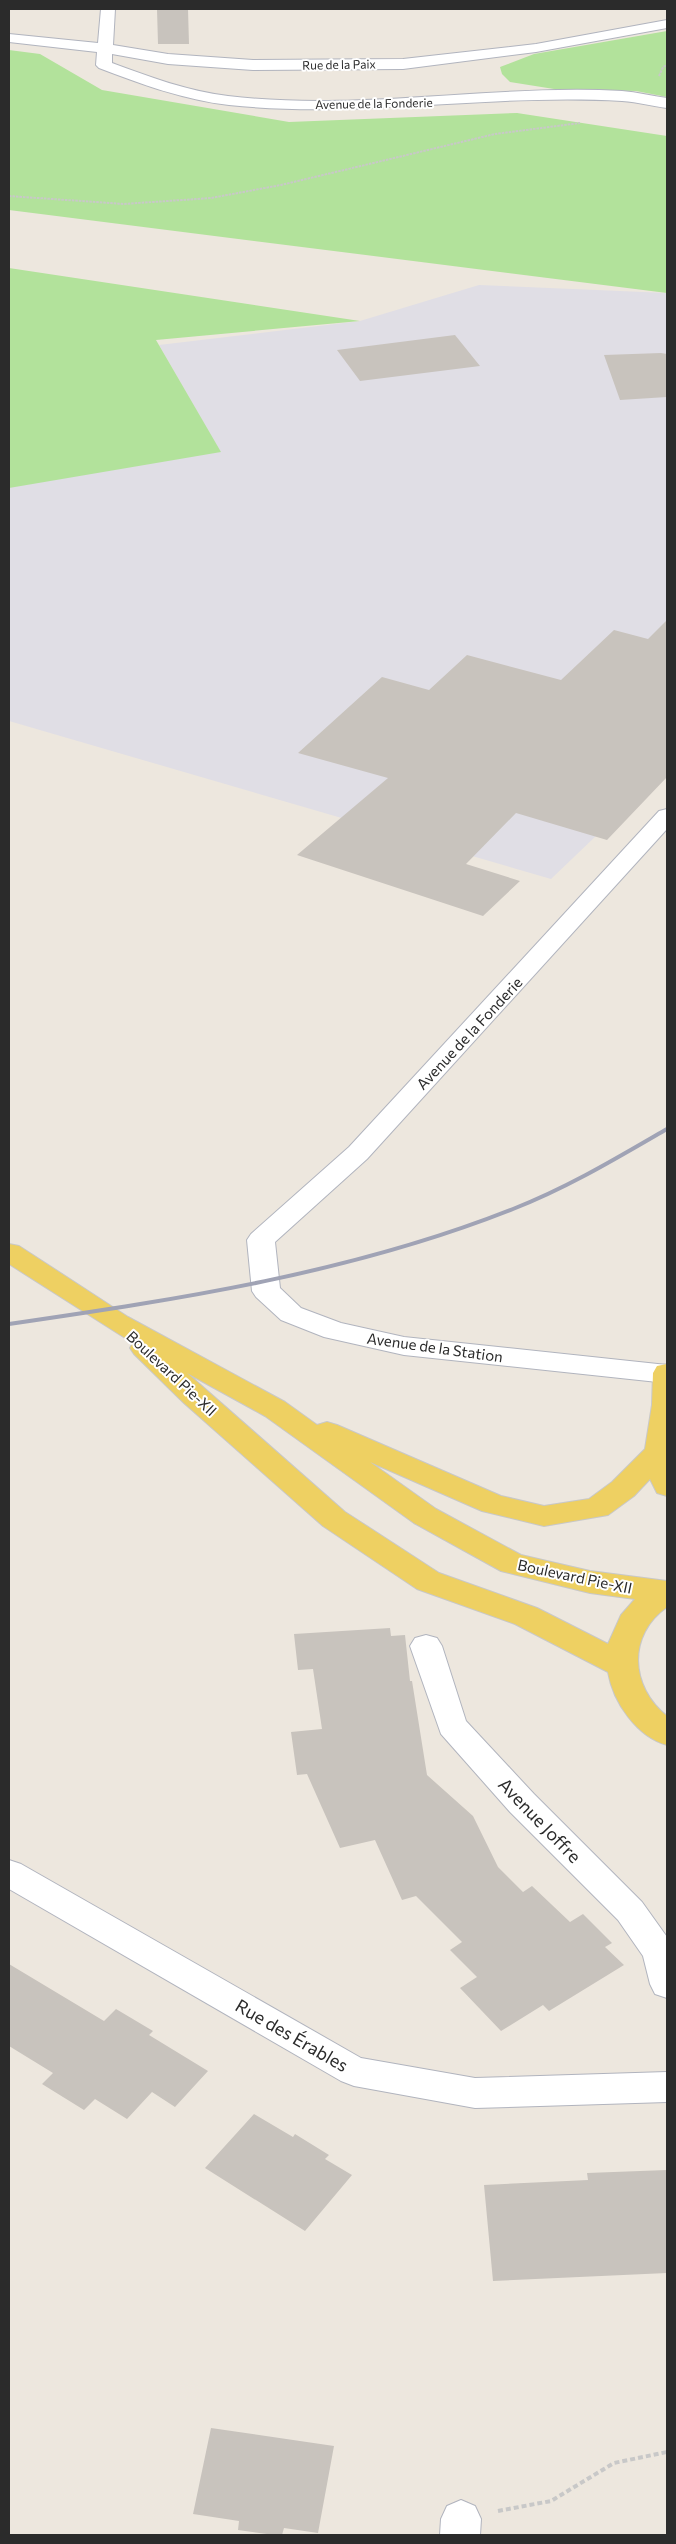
<svg xmlns="http://www.w3.org/2000/svg" width="676" height="2544" viewBox="0 0 676 2544" font-family="Commissioner,sans-serif">
<rect width="100%" height="100%" fill="#ede7de"/>
<path fill="#e0dee5" d="M479,285L667,293V768L551,879L9,721V486L217,446L159,345L360,321Z"/>
<path fill="#b2e29b" d="M667,31V97L636,91L554,89L510,82L502,74L500,67L534,54Z
M9,50L40,54L102,90L289,122L517,113L667,136V293L9,210Z
M9,268L360,321L156,340L221,452L9,488Z"/>
<path fill="#c8c3bd" d="M157,9H188L189,44H158Z
M455,335L480,366L360,381L337,350Z
M661,353L667,354V397L620,400L604,355Z
M667,620V777L607,840L516,813L466,864L520,881L483,916L297,855L388,778L298,753L382,677L429,690L467,655L561,680L614,630L648,639Z
M390,1628L391,1636L405,1635L410,1681H412L427,1775L473,1816L498,1867L523,1892L532,1886L570,1922L583,1914L612,1943L605,1947L624,1965L549,2011L543,2005L501,2031L460,1988L477,1977L450,1950L462,1942L416,1896L402,1900L375,1840L340,1848L307,1774L297,1775L291,1732L322,1729L313,1669L298,1670L294,1634Z
M9,1964L104,2021L116,2009L153,2031L149,2035L208,2071L175,2107L152,2092L127,2119L95,2099L84,2110L42,2084L53,2073L9,2046Z
M254,2114L293,2137L295,2134L329,2155L325,2159L352,2175L305,2231L205,2168Z
M667,2170V2273L493,2281L484,2185L588,2180L587,2173Z
M211,2428L334,2446L318,2533L284,2528L282,2535H274L238,2530L239,2521L193,2514Z"/>
<g fill="none" stroke-linecap="round" stroke-linejoin="round">
<g stroke="#b1b4be" stroke-width="2">
<path id="street" d="M101,9H115L113,45L168,54L253,60L403,59L536,44L667,20V28L536,52L403,69L253,70L168,64L112,54V63C150,77 187,91 228,96C359,112 491,84 622,91C637,92 652,96 667,98V108C652,106 638,102 622,101C491,93 361,119 229,105C184,100 141,84 99,68L96,65L97,52L9,42V34L98,43Z
M667,809V829L367,1159L275,1242L280,1288L301,1308L341,1323L404,1337L667,1365V1383L404,1355L324,1337L281,1320L256,1297L252,1291L247,1240L251,1234L349,1147L659,811Z
M426,1635L437,1638L442,1646L466,1721L534,1794L642,1902L667,1937V1998L655,1994L650,1984L643,1956L618,1920L510,1812L441,1734L410,1646L415,1638Z
M9,1860L21,1864L361,2058L475,2078L667,2072V2102L475,2108L354,2086L341,2081L9,1889Z
M461,2500L475,2506L481,2519L480,2535H440L441,2519L447,2506Z"/>
</g>
<g stroke="#c8c8c8" stroke-width="2">
<path id="primary" d="M9,1244L19,1246L128,1317L285,1402L317,1425L327,1422L337,1425L501,1496L544,1506L589,1499L612,1482L645,1449L652,1405L653,1373L657,1366L667,1364V1496L657,1493L650,1479L634,1496L608,1515L544,1526L482,1511L370,1462L436,1509L521,1555L590,1571L667,1581V1607C627,1635 630,1687 667,1716V1745C637,1737 613,1702 608,1672L515,1624L417,1589L323,1526L184,1403L134,1354L130,1348L133,1343L9,1264ZM187,1373L265,1416L414,1523L501,1571L590,1593L635,1599L621,1615L608,1644L537,1608L439,1573L345,1512Z"/>
</g>
<path stroke="#c8c8c8" stroke-width="2" stroke-dasharray="2.5 1" stroke-linecap="butt" d="M659,76L663,67L667,65
M9,196L124,204L211,198L281,185L495,134L580,123"/>
<path stroke="#c8c8c8" stroke-width="4" stroke-dasharray="5 3" stroke-linecap="butt" d="M498,2511L551,2501L614,2463L667,2452"/>
<use href="#street" fill="#fff" fill-rule="evenodd"/>
<use href="#primary" fill="#eed062" fill-rule="evenodd"/>
<path stroke="#a0a3b5" stroke-width="4" d="M9,1324C180,1299 352,1273 513,1209C567,1188 617,1158 667,1129"/>
</g>
<g text-anchor="middle" dominant-baseline="central" stroke-width="4" stroke-linejoin="round" paint-order="stroke">
<g font-size="12" fill="#2b2b2b" stroke="#fff">
<text transform="translate(339 64) rotate(-1)">Rue de la Paix</text>
<text transform="translate(374 103) rotate(-1)">Avenue de la Fonderie</text>
</g>
<g font-size="15" fill="#2b2b2b" stroke="#fff">
<text transform="translate(469 1033) rotate(-47)">Avenue de la Fonderie</text>
<text transform="translate(435 1347) rotate(8)">Avenue de la Station</text>
<text transform="translate(172 1373) rotate(43)">Boulevard Pie-XII</text>
<text transform="translate(575 1576) rotate(12)">Boulevard Pie-XII</text>
</g>
<g font-size="18" fill="#2b2b2b" stroke="#fff">
<text transform="translate(540 1820) rotate(46)">Avenue Joffre</text>
<text transform="translate(292 2035) rotate(30)">Rue des Érables</text>
</g>
</g>
<rect width="676" height="2544" fill="none" stroke="#2b2b2b" stroke-width="20"/>
</svg>
